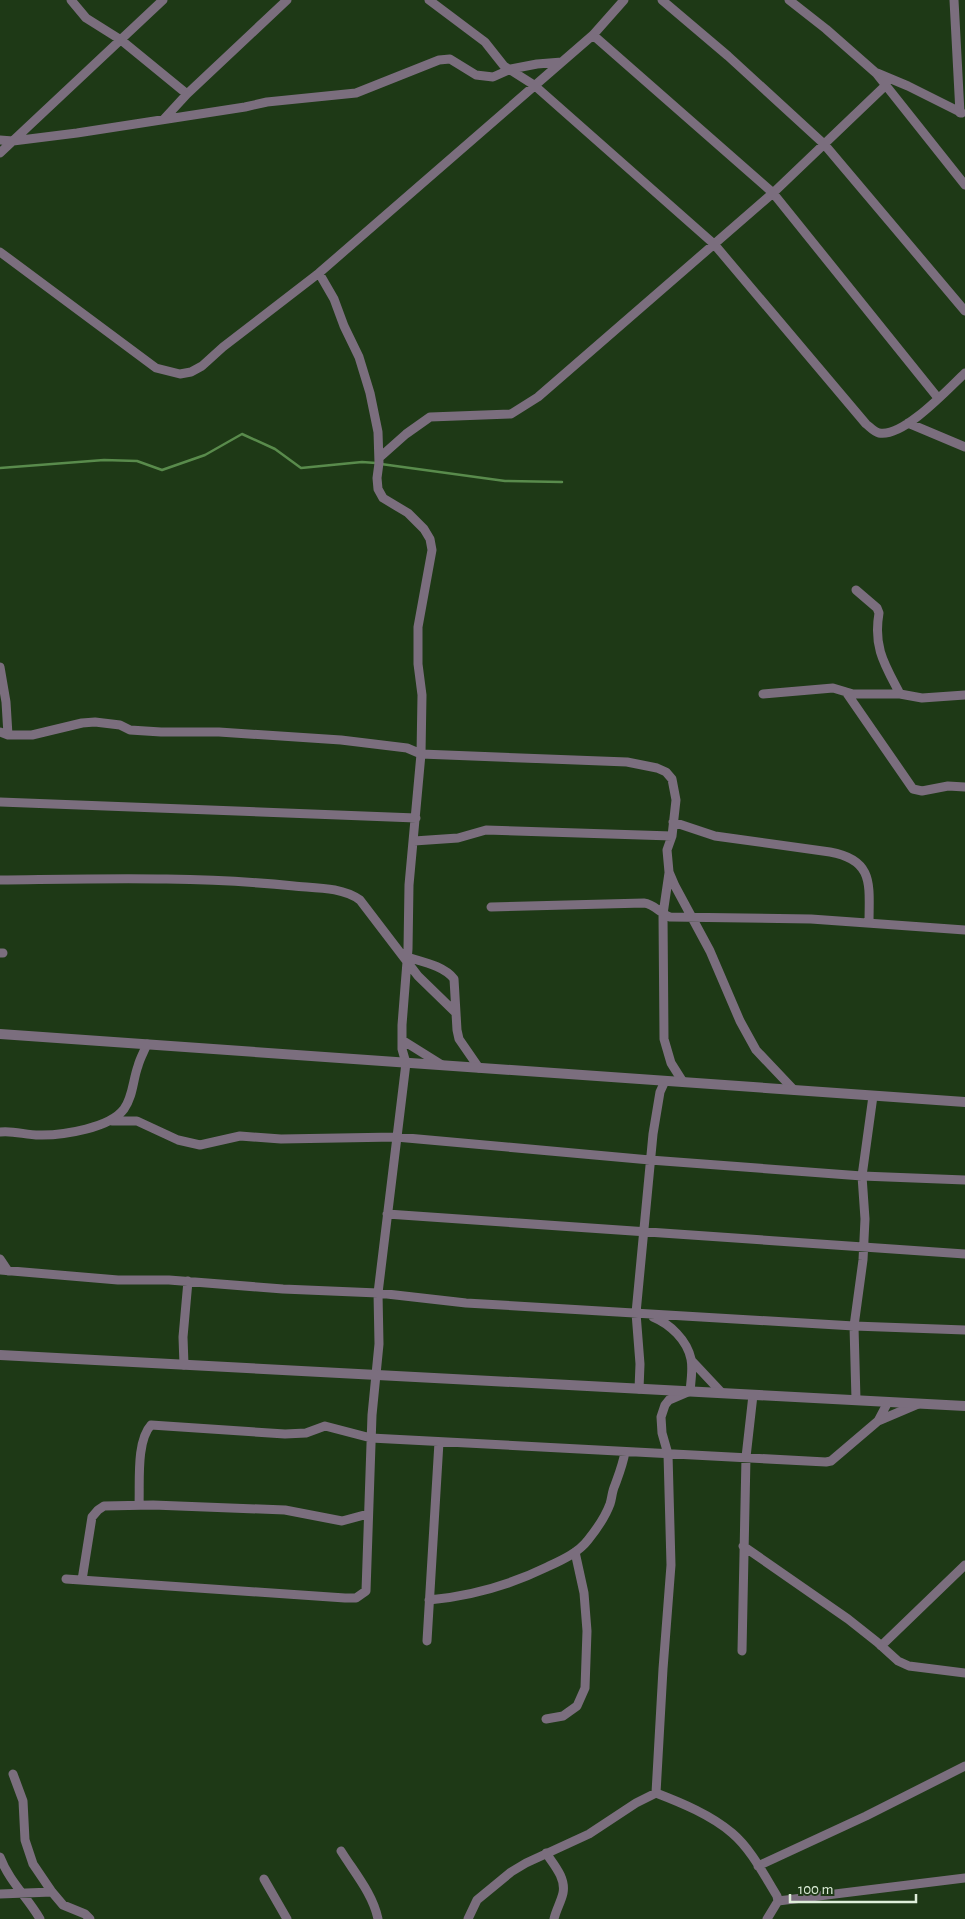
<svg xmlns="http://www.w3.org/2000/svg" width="965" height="1919" viewBox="0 0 965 1919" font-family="'Alegreya Sans',sans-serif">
<rect width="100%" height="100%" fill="#1e3916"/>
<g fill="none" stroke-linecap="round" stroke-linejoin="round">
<path stroke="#598b4c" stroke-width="2.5" d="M381,464L505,481L562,482
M0,468L104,460L137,461L162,470L205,455L242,434L275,449L301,468L362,462L376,463"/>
<path stroke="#7b6e7e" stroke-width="9" d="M71,0L86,18L121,40L187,94
M429,0L485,42L504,66L534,85L714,244L866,424C870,427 874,432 879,433C903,438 948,389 965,373
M662,0L728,56L824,144L965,311
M789,0L826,29L876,73L965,185
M954,0L960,113
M593,35L773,193L938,398
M877,73L908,86L962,113
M164,119L187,94L287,0
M0,140L13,141L77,133L245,107L267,102L356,93L439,60L450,59L476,75L493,77L511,69L537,64L562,62
M0,153L163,0
M0,252L156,368L180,374L191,372L202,366L223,347L319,273L593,35L624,0
M908,423L965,447
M379,458L406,434L430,417L511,414L538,397L773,193L886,85
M856,590L877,608L879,613C873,648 885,665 900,694
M0,667L6,702L8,735
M846,692L913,789L922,791L948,786L965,787
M763,694L833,688L853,694H900L922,698L965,695
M0,732L8,735H32L82,723L95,722L120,725L130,730L161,732H219L341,740L407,748L421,754L627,762L657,768L666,772L672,779L676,800L672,836L667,850L669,872L675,886L710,951L740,1021L756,1050L794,1090
M0,802L416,818
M673,822L715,836L830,852C875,860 869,886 869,923
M414,841L458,838L486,830L672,836
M669,873L663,914L664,1039L671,1063L683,1082
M0,880C98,879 196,876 294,886C315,888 342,887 360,900L418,976L455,1012
M491,907L644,903C654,904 660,913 670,917L811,919L965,930
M0,953H3
M407,957C423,962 444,966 454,979L457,1030L459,1039L479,1068
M402,1040L442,1065
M112,1121H137L178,1140L200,1145L240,1136L281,1139L396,1137L650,1160L862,1176L965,1180
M0,1132C14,1130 28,1136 42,1135C64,1135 110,1128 124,1109C133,1097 133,1079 138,1066C140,1058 144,1052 147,1044
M387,1214L965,1254
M0,1259L8,1271
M0,1270L118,1280H169L283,1289L378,1293L466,1303L854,1326L965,1330
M692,1361L722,1393
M184,1365L183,1337L188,1281
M639,1389L640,1364L636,1313L653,1134L660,1092L665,1081
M856,1400L854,1326L863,1260L865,1219L862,1176L873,1096
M878,1421L888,1402
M139,1505C140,1483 136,1441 151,1425L285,1434L306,1433L325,1426L371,1438L826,1462L831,1461L878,1421L918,1404
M743,1546L848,1619L877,1642L898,1661L909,1666L965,1673
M66,1579L345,1598H356L366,1591L372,1415L379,1344L378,1293L406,1063L402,1049V1025L408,949L409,885L421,754L422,695L418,664V627L432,550L430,539L424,529L408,513L383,498L378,489L377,478L379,463L378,432L370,393L359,357L344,326L334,299L319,273
M82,1580L92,1517L98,1510L104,1506L153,1505L285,1510L342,1521L368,1514
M429,1600C472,1596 508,1586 547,1567C562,1560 578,1553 588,1540C596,1530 606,1515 610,1504C612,1498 612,1491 615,1485C619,1474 623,1464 625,1452
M427,1641L439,1442
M881,1646L965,1565
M742,1651L746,1457L753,1395
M546,1719L563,1716L577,1706L585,1688L587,1631L584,1593L575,1552
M13,1774L23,1801L25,1840L33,1864L52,1892L63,1905L85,1914L90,1919
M656,1793C682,1803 711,1815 732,1833C751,1849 764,1875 777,1896L778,1901L767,1919
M341,1851C354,1872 373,1894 378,1919
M546,1853C554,1865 566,1878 563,1893C561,1902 556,1910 554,1919
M0,1857C9,1881 28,1898 40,1919
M758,1866L866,1816L965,1766
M264,1879L287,1919
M0,1894L52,1892
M778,1901L965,1878
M468,1919L477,1900L511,1872L526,1863L589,1834L636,1803L656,1793L663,1669L671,1565L668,1454L662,1433L661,1417L665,1405L669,1400L690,1391C691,1381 693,1369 691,1359C687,1340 670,1324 653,1317"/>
<path stroke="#7b6e7e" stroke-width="10" d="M0,1034L965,1102
M0,1355L965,1406"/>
</g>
<path d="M790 1894v8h126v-8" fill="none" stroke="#deeed9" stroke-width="2.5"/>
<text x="798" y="1894" font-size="15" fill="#deeed9" stroke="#1e3916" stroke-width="4" paint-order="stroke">100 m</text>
</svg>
